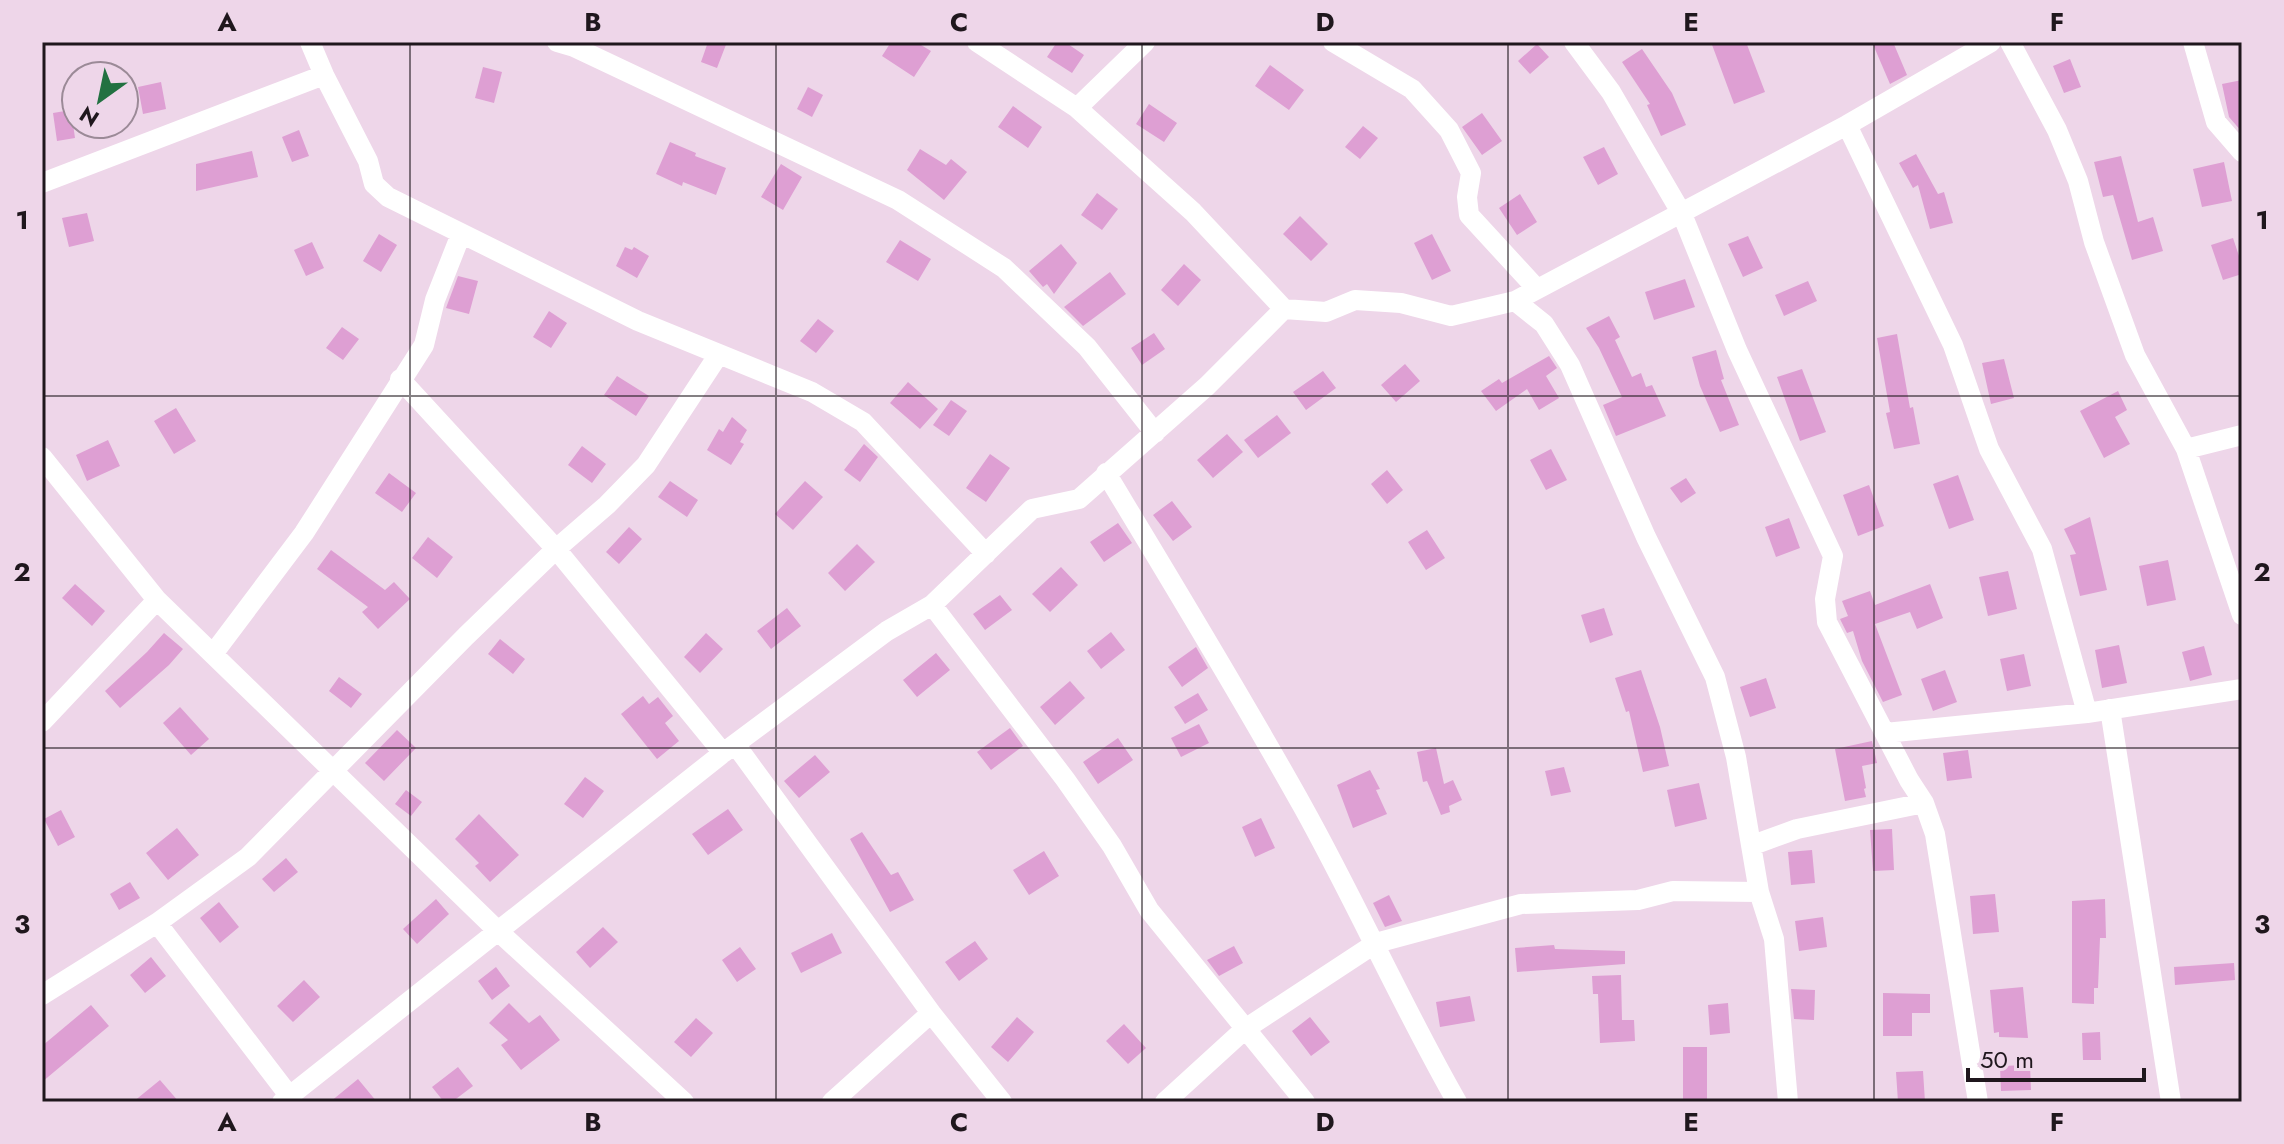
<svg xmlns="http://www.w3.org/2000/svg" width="2284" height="1144" viewBox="0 0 2284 1144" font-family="Jost,sans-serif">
<rect width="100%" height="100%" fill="#eed6e9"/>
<path fill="#de9fd3" d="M708,42H727L717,68L701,62Z
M891,42H916L931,51L914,77L882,56Z
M1057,42H1065L1084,55L1072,73L1047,57Z
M1711,42H1746L1765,92L1734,104Z
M1872,42H1893L1907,75L1890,84Z
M1537,44L1549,57L1530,74L1518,61Z
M1642,49L1672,93L1686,125L1661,136L1647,105L1650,104L1622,62Z
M2070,59L2081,87L2064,93L2053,66Z
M1270,65L1304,90L1289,110L1255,86Z
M483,67L502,72L494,103L475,98Z
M2242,80V132L2229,117L2222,84Z
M161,82L166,109L143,114L138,87Z
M808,87L823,95L812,117L797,109Z
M1149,104L1177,123L1164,142L1136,124Z
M1013,106L1042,127L1028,148L998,127Z
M71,110L75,138L57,141L53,113Z
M1482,113L1502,141L1482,155L1462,127Z
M1363,126L1378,138L1360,159L1345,147Z
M299,130L309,156L292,162L282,137Z
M670,142L696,153L695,156L726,168L716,195L683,182L682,186L656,174Z
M1604,147L1618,174L1598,185L1583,157Z
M920,149L946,165L951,159L967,172L944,200L907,170Z
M252,151L258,177L196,191V164Z
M1916,154L1938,194L1944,192L1953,223L1930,229L1918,185L1913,188L1899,163Z
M2121,156L2138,222L2153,217L2163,251L2132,260L2113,195L2103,197L2094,162Z
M2224,162L2232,201L2202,207L2193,169Z
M781,164L802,177L783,210L761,197Z
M1097,193L1118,209L1102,230L1081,215Z
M1520,194L1537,222L1517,235L1499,208Z
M87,213L94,241L69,247L62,218Z
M1300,216L1328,244L1311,261L1283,234Z
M379,234L397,245L381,272L363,261Z
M1432,234L1451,271L1432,280L1414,243Z
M1748,236L1763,268L1743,277L1728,244Z
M2233,238L2242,265V274L2223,280L2211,245Z
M900,240L931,259L918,281L886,262Z
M312,242L324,268L306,276L294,250Z
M1061,244L1077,263L1054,294L1047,284L1043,287L1029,271Z
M625,247L632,250L634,247L649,256L637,278L616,266Z
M1184,264L1201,280L1178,306L1161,290Z
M1110,272L1126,294L1083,326L1064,307Z
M458,276L478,281L469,314L446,308Z
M1685,279L1695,307L1654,320L1645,292Z
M1808,281L1817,301L1784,316L1775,295Z
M549,311L567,323L551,348L533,337Z
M1609,316L1620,337L1615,340L1632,377L1641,373L1646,387L1652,385L1666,416L1616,436L1603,405L1622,397L1599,348L1586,328Z
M818,319L834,331L816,353L800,341Z
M342,327L359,339L343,360L326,348Z
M1154,333L1165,349L1142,365L1131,348Z
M1897,334L1910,408L1913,407L1920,444L1894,449L1886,413L1890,412L1877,338Z
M1716,350L1724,379L1721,380L1739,425L1720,432L1700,386L1692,357Z
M1549,356L1557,368L1546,376L1559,398L1539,410L1527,389L1496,411L1481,391L1499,379L1502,383Z
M2004,359L2014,398L1991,404L1982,363Z
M1405,364L1420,381L1396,402L1381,385Z
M1802,369L1826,432L1800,441L1777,377Z
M1323,371L1336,388L1306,410L1293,392Z
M617,376L649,396L636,416L604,395Z
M908,382L938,409L920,429L890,403Z
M2118,391L2127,410L2115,417L2130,444L2104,458L2080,411Z
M951,400L967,411L949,436L933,425Z
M176,408L196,441L174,454L154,421Z
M1277,415L1291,433L1258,458L1244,440Z
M732,417L747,430L740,442L744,444L731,465L707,450L719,429L723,432Z
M1227,434L1243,452L1213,478L1197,460Z
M108,440L120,466L87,481L76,455Z
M864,444L878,457L860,482L844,470Z
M582,446L606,464L592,483L568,465Z
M1551,449L1567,480L1546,490L1530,460Z
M990,454L1010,468L986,502L966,488Z
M1387,470L1403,490L1387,504L1371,484Z
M389,473L416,493L402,512L375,493Z
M1958,475L1974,520L1949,529L1933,484Z
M1686,478L1696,493L1681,503L1670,488Z
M670,481L698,500L687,517L658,497Z
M805,481L823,497L793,530L775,514Z
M1869,485L1884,526L1858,536L1843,495Z
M1172,501L1192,527L1173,541L1153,515Z
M2090,517L2107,590L2080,596L2070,555L2076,554L2064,529Z
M1789,518L1800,548L1776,557L1765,527Z
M1118,523L1132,543L1104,562L1090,542Z
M629,527L642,539L619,564L606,552Z
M1427,530L1445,558L1426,570L1408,542Z
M428,537L453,557L437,578L412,558Z
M857,544L875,562L845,591L828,573Z
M331,550L385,590L394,582L410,599L378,629L362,612L368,607L317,569Z
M2168,560L2176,600L2147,606L2139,566Z
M1061,567L1078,585L1050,612L1032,594Z
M2008,571L2017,609L1988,616L1979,577Z
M75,584L105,611L92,626L62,598Z
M1930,584L1943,618L1917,629L1910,612L1875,624L1902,695L1883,702L1862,661L1853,631L1847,633L1840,619L1848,616L1842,601L1870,591L1875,605Z
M1000,595L1012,610L985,630L973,614Z
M787,608L801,626L771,649L757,631Z
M1604,608L1613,635L1590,643L1581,615Z
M1111,632L1125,650L1101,669L1087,651Z
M164,633L183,649L169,665L120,708L105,691L147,652Z
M706,633L723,649L700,673L684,657Z
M500,639L525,659L513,674L488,654Z
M2119,645L2127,683L2102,688L2095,650Z
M2204,646L2212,675L2190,681L2182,652Z
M1196,647L1208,668L1182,687L1168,667Z
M936,653L950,670L917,697L903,680Z
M2024,654L2031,686L2007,691L2000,659Z
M1641,670L1660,727L1669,766L1643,772L1629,711L1626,712L1615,678Z
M1945,670L1957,702L1933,711L1921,679Z
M339,677L362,694L351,708L329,691Z
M1766,678L1776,708L1750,717L1740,687Z
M1070,681L1085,698L1055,725L1040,707Z
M1198,693L1208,710L1185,724L1174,707Z
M643,696L649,704L658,697L673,716L665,723L679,741L657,759L621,714Z
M180,707L209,739L191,755L163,723Z
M1199,724L1209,743L1181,757L1171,738Z
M1010,728L1023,746L991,770L977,752Z
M397,730L416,748L384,781L365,763Z
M1118,738L1133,760L1098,784L1083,762Z
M1872,741L1877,763L1862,766L1866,788L1864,789L1866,797L1845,801L1835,749Z
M1436,748L1444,784L1453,780L1462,800L1449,806L1450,812L1441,815L1427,781L1423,782L1417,752Z
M1968,750L1972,778L1947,781L1943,753Z
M815,755L830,772L799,798L784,781Z
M1564,767L1571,792L1551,796L1545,771Z
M1370,770L1380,789L1376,790L1387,814L1353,828L1337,785Z
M585,777L604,791L583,818L564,804Z
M1699,783L1707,819L1675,827L1667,790Z
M406,790L422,802L411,816L395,804Z
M728,809L743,830L708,855L692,834Z
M61,810L75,837L58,846L44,819Z
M479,814L519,855L490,882L475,866L479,863L455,839Z
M1261,818L1275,848L1255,857L1242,827Z
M177,828L199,855L168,880L146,853Z
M1892,829L1894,870L1873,871L1870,830Z
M862,832L891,875L898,872L914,900L890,912L850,839Z
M1812,850L1815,883L1791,885L1788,852Z
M1044,851L1059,876L1029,895L1013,870Z
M286,858L298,872L274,892L262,879Z
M130,882L140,898L119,910L110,894Z
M1995,894L1999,932L1973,934L1970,896Z
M1389,895L1402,921L1385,927L1373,903Z
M436,899L449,914L417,944L403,929Z
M2105,899L2106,938H2100L2098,988H2094V1004L2072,1003V901Z
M219,902L239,927L220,943L200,918Z
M1823,917L1827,947L1799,951L1795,921Z
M603,927L618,942L590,968L576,952Z
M832,933L842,953L801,973L791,953Z
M975,941L988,959L959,981L945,962Z
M1554,945L1555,949L1625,951V964L1517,972L1515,948Z
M1234,946L1243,963L1219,976L1207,960Z
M740,947L756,969L737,982L722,960Z
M151,957L166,976L145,993L130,975Z
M2234,963L2235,980L2175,985L2174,967Z
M496,967L510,986L492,1000L478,981Z
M1621,975L1622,1020H1634L1635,1041L1600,1043L1598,994H1593L1592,976Z
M304,980L320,997L293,1022L277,1006Z
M2023,987L2028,1038L1999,1037V1032L1994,1033L1990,990Z
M1791,989L1815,990L1814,1020L1794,1019Z
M1883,993L1930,994V1013H1912V1036H1883Z
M1470,996L1475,1021L1440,1027L1436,1002Z
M509,1003L529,1023L540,1015L560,1040L521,1070L501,1045L508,1040L489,1023Z
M1728,1003L1730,1033L1710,1035L1708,1005Z
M91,1005L109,1026L42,1082V1046Z
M1017,1017L1034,1032L1008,1062L991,1047Z
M1310,1017L1330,1042L1311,1056L1292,1031Z
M696,1018L713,1033L691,1057L674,1042Z
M1124,1024L1146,1048L1128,1064L1106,1041Z
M2100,1032L2101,1060H2083L2082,1033Z
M1683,1047H1707V1102H1683Z
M2030,1065L2031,1090L2001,1091L2000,1066Z
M458,1067L473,1086L452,1102H444L432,1087Z
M1923,1071L1925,1102H1898L1896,1072Z
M358,1079L377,1102H330Z
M160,1080L179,1102H133Z"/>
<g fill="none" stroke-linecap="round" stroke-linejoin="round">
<path stroke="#fff" stroke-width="20" d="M310,42L324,75L368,161L374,184L388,197L638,321L812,392L863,422L986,554
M557,42L574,47L898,200L1004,268L1087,347L1155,433
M977,42L1077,108L1193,212L1284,309
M1333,42L1412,89L1449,130L1471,173L1467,197L1469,215L1537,289
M1574,42L1611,92L1682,214L1737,350L1833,556L1825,599L1827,622L1909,780L1924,803L1935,834L1978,1102
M2010,42L2057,130L2078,181L2094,242L2135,355L2186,449L2242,615
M2193,42L2216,122L2242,152
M1077,108L1145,42
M1847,125L1953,345L1989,449L2042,549L2087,713
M42,183L324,75
M1515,301L1544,324L1570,365L1646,537L1715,677L1736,757L1759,892L1774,939L1788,1102
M400,379L556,549L723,753
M2186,449L2242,435
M42,457L157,600L499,932L684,1102
M1106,473C1173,584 1240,694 1303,807C1357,904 1402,1006 1457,1102
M932,605L1065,779L1112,846L1149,910L1305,1102
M213,654L304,533L424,345L435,300L461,234
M2110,709L2171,1102
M42,722L157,600
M1885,733L2087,713L2242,689
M735,744L931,1013L1002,1102
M1753,845L1797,829L1924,803
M157,923L294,1102
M42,995L157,923L248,857L466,636L556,549L607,505L646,465L719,354
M282,1102L723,753L887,631L932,605L1032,509L1079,499L1207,386L1284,309L1326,312L1355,300L1401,303L1451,316L1515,301L1847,125L1991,42
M832,1102L931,1013
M1165,1102L1245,1029L1376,943L1521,904L1638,900L1673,891L1759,892"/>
</g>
<path fill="none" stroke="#1f171d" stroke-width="2" stroke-opacity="0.55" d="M410,42V1102M776,42V1102M1142,42V1102M1508,42V1102M1874,42V1102M42,396H2242M42,748H2242"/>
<rect width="2284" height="1144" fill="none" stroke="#eed6e9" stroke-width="88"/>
<g transform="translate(100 100) rotate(213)"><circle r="38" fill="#eed6e9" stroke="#9b8a97" stroke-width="2"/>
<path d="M0-6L14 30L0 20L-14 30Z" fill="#227141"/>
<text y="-12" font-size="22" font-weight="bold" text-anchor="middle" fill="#1f171d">N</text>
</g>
<path d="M1968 1068v12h176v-12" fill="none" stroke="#1f171d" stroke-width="4"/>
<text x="1980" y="1068" font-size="24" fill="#1f171d" stroke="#eed6e9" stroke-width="6" paint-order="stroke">50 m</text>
<rect x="44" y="44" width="2196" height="1056" fill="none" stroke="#1f171d" stroke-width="3"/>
<g font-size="26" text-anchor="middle" font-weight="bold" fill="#1f171d">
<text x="227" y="31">A</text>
<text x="593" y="31">B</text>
<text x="959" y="31">C</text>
<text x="1325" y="31">D</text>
<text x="1691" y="31">E</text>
<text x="2057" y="31">F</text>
<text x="22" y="229">1</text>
<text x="2262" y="229">1</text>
<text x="22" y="581">2</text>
<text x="2262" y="581">2</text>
<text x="22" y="933">3</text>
<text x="2262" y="933">3</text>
<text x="227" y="1131">A</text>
<text x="593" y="1131">B</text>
<text x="959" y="1131">C</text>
<text x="1325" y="1131">D</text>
<text x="1691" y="1131">E</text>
<text x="2057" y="1131">F</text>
</g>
</svg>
